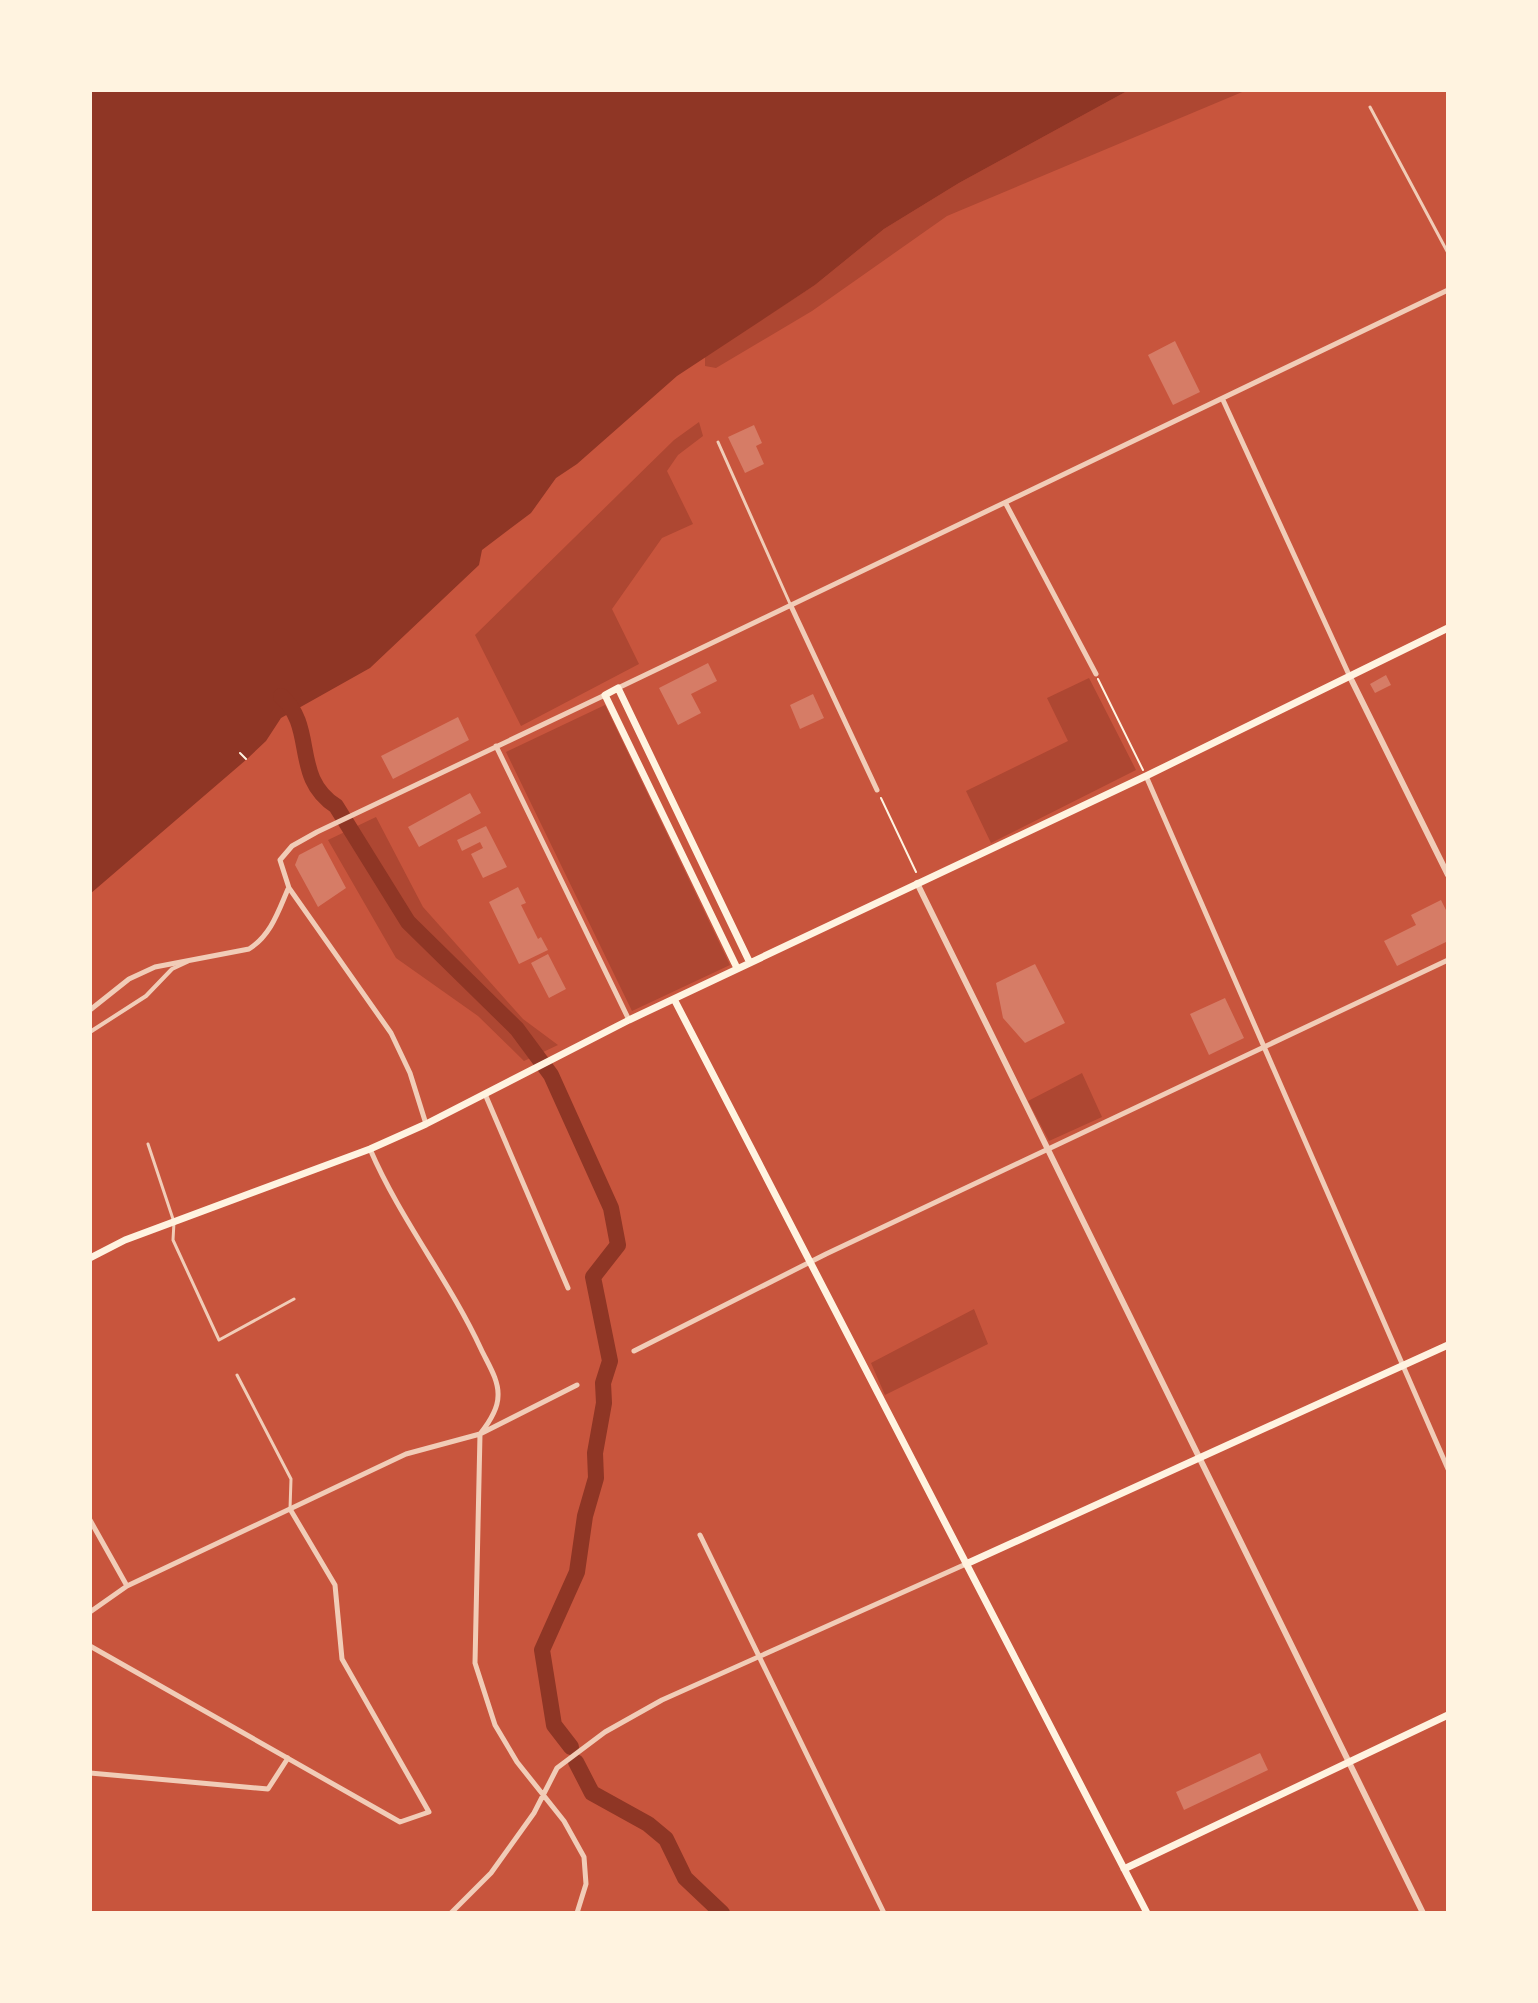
<svg xmlns="http://www.w3.org/2000/svg" width="1538" height="2003" viewBox="0 0 1538 2003" font-family="'Fira Sans',sans-serif">
<rect width="100%" height="100%" fill="#c8553d"/>
<path fill="#ae4732" d="M1129,90H1247L947,216L812,311L716,368L705,366V356L815,285L884,229L959,183Z
M699,422L703,436L678,455L667,471L693,524L662,538L612,609L639,664L521,726L475,635L674,440Z
M1089,678L1136,770L991,843L966,791L1068,741L1047,698Z
M605,705L730,965L632,1011L506,752Z
M376,817L423,907L523,1019L558,1045L524,1061L478,1016L396,958L328,840Z
M1082,1073L1102,1117L1049,1141L1028,1101Z
M974,1309L988,1344L885,1395L871,1363Z"/>
<path fill="#8f3625" d="M90,90H1129L959,183L884,229L815,285L677,376L577,464L556,478L531,513L482,550L479,565L370,668L281,718L266,741L247,759L90,894Z"/>
<g fill="none" stroke-linecap="round" stroke-linejoin="round">
<path stroke="#8f3625" stroke-width="16" d="M281,696C317,728 291,777 336,806L408,922L517,1029L551,1075L611,1208L618,1245L593,1277L610,1361L603,1383L604,1403L595,1453L596,1478L585,1516L577,1572L542,1650L554,1725L571,1747
M576,1762L592,1793L648,1824L666,1839L685,1878L722,1913"/>
</g>
<path fill="#d67c66" d="M1175,341L1200,392L1173,405L1148,355Z
M754,425L762,443L756,446L764,464L745,473L728,437Z
M708,663L717,681L691,694L701,713L678,725L659,688Z
M1386,675L1391,685L1375,693L1370,684Z
M813,694L824,718L800,729L790,705Z
M458,717L469,740L393,779L381,756Z
M470,793L481,813L419,847L408,827Z
M486,826L507,867L483,878L471,854L483,848L480,842L462,851L457,840Z
M322,843L346,888L318,907L295,865L299,855Z
M518,887L526,903L521,905L538,939L541,937L548,950L519,964L489,902Z
M1441,900L1448,914V941L1397,966L1384,941L1416,925L1411,915Z
M548,954L566,989L549,998L531,963Z
M1035,964L1065,1023L1025,1043L1003,1018L996,983Z
M1225,998L1244,1038L1209,1055L1190,1014Z
M1260,1753L1268,1770L1184,1810L1176,1792Z"/>
<g fill="none" stroke-linecap="round" stroke-linejoin="round">
<path stroke="#fff3e0" stroke-width="2" d="M1098,679L1143,770
M240,753L246,759
M881,798L916,872"/>
<path stroke="#f1ccb7" stroke-width="3" d="M1370,107L1448,253
M718,442L791,606
M148,1144L174,1222L173,1240L219,1340L294,1299
M237,1375L291,1479L290,1509"/>
<path stroke="#f1ccb7" stroke-width="4" d="M90,1032L146,996L172,969L187,962"/>
<path stroke="#f1ccb7" stroke-width="5" d="M1223,400L1350,677
M1006,504L1096,674
M791,606L877,790
M618,688L1448,290
M496,746L629,1020
M1146,776L1448,1469
M90,1010L129,979L155,967L249,949C271,935 278,912 288,889
M485,1094L568,1288
M426,1124L410,1073L391,1033L289,888L280,860L292,846L317,832L605,695
M370,1149C400,1219 449,1280 481,1349C488,1364 499,1380 498,1396C498,1410 488,1424 480,1434L475,1663L495,1725L517,1762L564,1821L584,1857L586,1884L577,1913
M634,1351L826,1254L1448,960
M90,1520L127,1586
M700,1535L884,1913
M90,1612L127,1586L406,1454L480,1434L577,1385
M90,1646L400,1822L429,1812L342,1659L335,1585L290,1509
M90,1773L268,1789L288,1758
M451,1913L491,1873L534,1813L557,1768L605,1732L662,1700L966,1564"/>
<path stroke="#f1ccb7" stroke-width="6" d="M1350,677L1448,875
M917,883L1423,1913"/>
<path stroke="#fff3e0" stroke-width="7" d="M737,968L605,695L618,688L750,963
M674,999L1147,1913
M90,1258L125,1240L370,1149L426,1124L629,1020L1146,776L1448,628
M966,1564L1448,1345
M1124,1869L1448,1715"/>
</g>
<rect width="1538" height="2003" fill="none" stroke="#fff3e0" stroke-width="184"/>
</svg>
